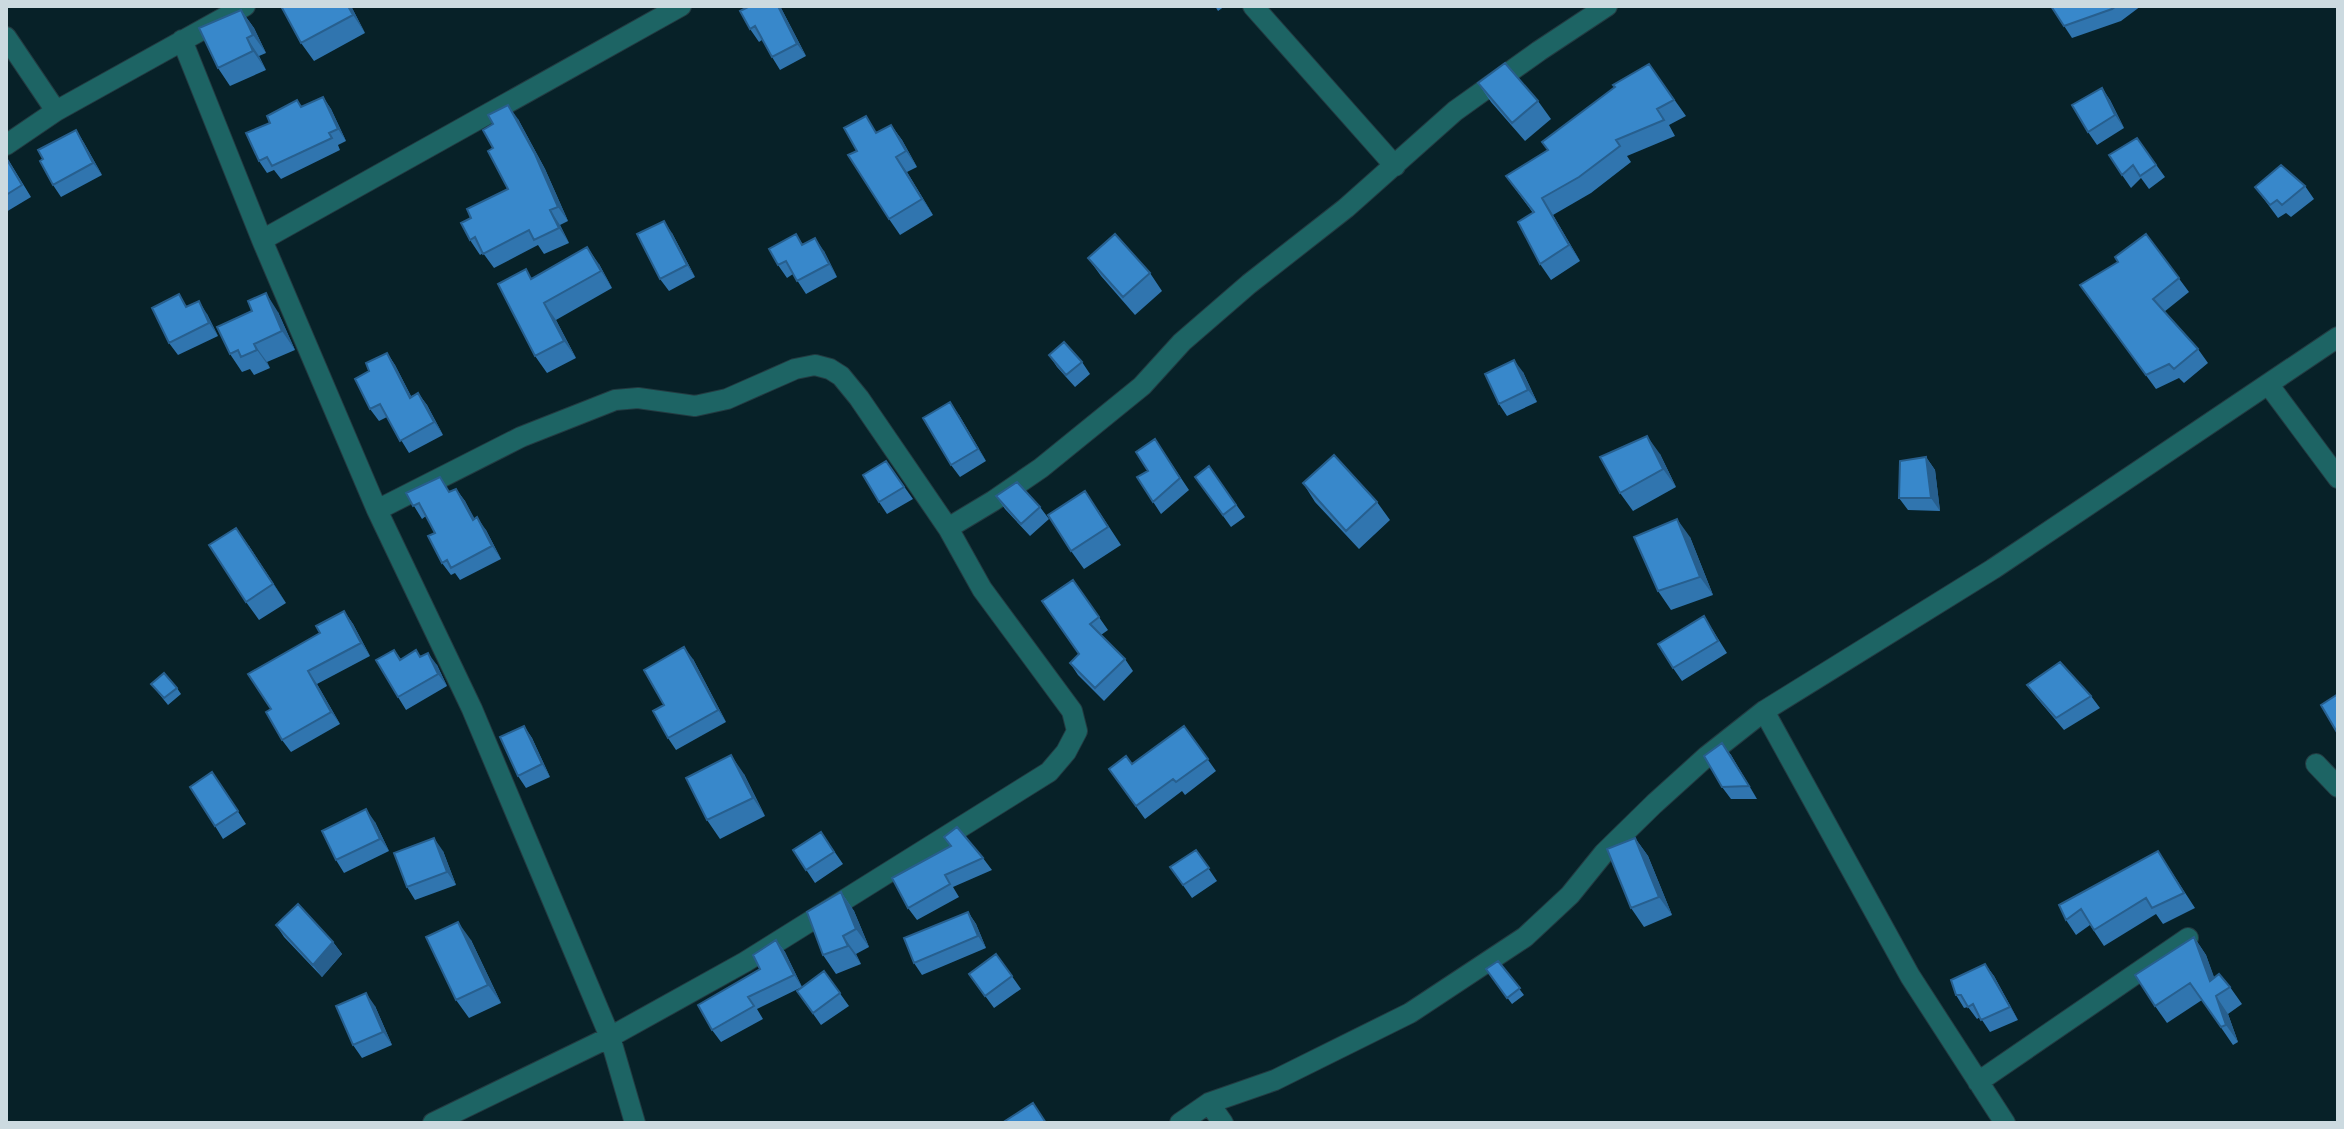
<svg xmlns="http://www.w3.org/2000/svg" width="2344" height="1129" viewBox="0 0 2344 1129" font-family="'Alegreya Sans',sans-serif">
<rect width="100%" height="100%" fill="#072128"/>
<g fill="none" stroke-linecap="round" stroke-linejoin="round">
<g stroke="#233b42" stroke-width="22">
<path id="minor" d="M1253,6L1395,166
M6,37L56,111
M182,40L262,240L377,510L472,709L610,1037L635,1123
M6,145L56,111L245,6
M262,240L681,6
M2268,384L2338,478
M377,510L521,437L615,400L638,398L695,406L727,399L795,369L815,365L830,369L841,376L859,398L948,528L982,589L1072,711L1077,731L1066,752L1049,772L745,962L610,1037L433,1123
M948,528L993,501L1041,468L1142,386L1182,342L1249,284L1346,208L1455,111L1539,51L1607,6
M1764,711L1910,976L2005,1123
M2316,764L2338,787
M1978,1082L2188,938
M1209,1103L1223,1123
M1180,1123L1209,1103L1275,1080L1410,1013L1525,937L1570,895L1604,853L1654,804L1707,756L1764,711L1993,569L2338,337"/>
</g>
<use href="#minor" stroke="#1d6464" stroke-width="20"/>
</g>
<path fill="#3075af" d="M281,6H351L365,33L314,61L301,43Z
M780,6L806,56L780,70L772,57L762,40L759,42L750,29Z
M1215,6H1225L1218,11Z
M2051,6H2141L2121,21L2072,38Z
M241,10L254,28L266,53L259,56L266,70L230,86L218,68Z
M1649,64L1686,116L1669,125L1675,136L1627,156L1631,162L1591,193L1553,215L1580,261L1551,280L1540,264L1533,213L1506,176L1548,150Z
M1478,83L1538,101L1551,119L1525,141L1491,102Z
M2102,88L2110,100L2124,128L2097,145L2088,132Z
M323,97L331,109L346,141L338,145L340,150L281,179L274,170L267,173L259,161L270,123L297,100L302,107Z
M518,119L545,169L568,221L560,225L569,243L544,254L538,245L494,268L483,253L480,255L470,240L508,189L493,148Z
M891,125L902,140L917,167L907,172L933,215L900,235L889,219L857,151L878,132Z
M76,130L84,143L102,175L61,197L53,185L43,159Z
M2137,138L2165,177L2149,189L2141,178L2131,188L2122,175Z
M6,156L31,197L6,212Z
M2305,186L2314,199L2291,217L2286,213L2278,218L2255,187Z
M672,233L695,277L669,291L660,279Z
M796,234L803,245L824,251L837,277L806,294L793,274L787,278L778,265Z
M2146,234L2189,292L2164,312L2198,349L2208,363L2184,383L2179,378L2156,389L2080,285L2118,262Z
M1088,258L1150,273L1162,291L1135,315L1101,276Z
M599,264L612,288L556,320L576,358L547,373L535,356L533,278Z
M188,306L207,314L218,336L178,355L169,343Z
M278,312L295,350L267,362L270,368L254,375L250,369L242,372L230,354Z
M387,353L395,365L411,396L418,393L427,405L443,435L409,453L387,417L379,421L370,409L369,371Z
M1049,355L1082,362L1090,374L1075,387L1057,367Z
M1523,372L1537,402L1507,416L1499,404Z
M959,415L986,461L960,477L951,465Z
M1155,439L1189,490L1161,514L1137,477L1148,471Z
M1660,454L1676,487L1633,511L1620,493Z
M1926,457L1935,470L1940,511L1908,510L1899,498Z
M886,461L913,499L887,514L879,502Z
M1209,466L1245,517L1231,527L1195,477Z
M1303,483L1377,502L1390,520L1359,549L1315,502Z
M456,489L465,501L474,519L486,530L501,559L460,580L455,573L451,575L442,563L435,533L426,516L422,519L406,493L450,492Z
M996,496L1040,507L1049,519L1030,536L1005,509Z
M1098,510L1121,545L1084,569L1071,551Z
M1690,537L1713,595L1671,610L1658,591Z
M249,546L286,603L259,620L246,602Z
M1073,580L1108,630L1101,635L1125,659L1133,671L1104,701L1078,675L1070,663L1079,654Z
M344,611L353,624L370,656L317,684L340,724L291,752L282,740L320,633Z
M1712,629L1727,653L1682,681L1673,668Z
M394,650L401,659L421,657L437,665L447,686L406,710L398,697Z
M693,659L726,722L676,750L668,738L664,705Z
M151,684L177,688L181,694L168,705Z
M2027,685L2091,696L2100,708L2064,730L2036,697Z
M524,726L532,738L550,777L526,788L518,776Z
M1184,726L1216,771L1185,795L1182,791L1145,819L1109,769L1132,764Z
M1722,743L1731,755L1757,799H1731L1722,787Z
M744,774L765,816L720,839L707,820Z
M221,785L246,824L223,839L215,826Z
M375,822L389,851L344,873L336,860Z
M821,832L843,864L815,883L793,850Z
M944,837L983,858L992,870L953,887L959,897L917,920L908,908L950,846Z
M1635,838L1648,856L1672,915L1644,927L1631,908Z
M1196,850L1217,881L1192,898L1170,867Z
M443,851L456,885L415,900L407,887Z
M2158,851L2195,908L2163,924L2156,914L2104,946L2090,925L2076,935L2066,920Z
M841,892L854,911L869,947L856,954L861,964L836,974L823,955Z
M968,912L976,924L986,948L922,975L914,963Z
M276,925L333,942L342,954L322,977L284,937Z
M2194,937L2206,955L2214,978L2230,987L2242,1004L2228,1014L2238,1042L2233,1045L2202,1000L2167,1023L2155,1006Z
M471,940L501,1003L469,1018L456,1000Z
M776,940L785,952L802,987L757,1009L763,1019L721,1042L712,1030L760,969Z
M996,954L1021,989L994,1008L969,974Z
M1498,961L1524,995L1512,1004L1486,969Z
M1985,964L1994,976L2018,1020L1990,1032L1980,1017L1977,1019L1968,1007L1964,1008L1956,995Z
M824,971L849,1006L821,1025L797,991Z
M375,1006L392,1045L362,1058L353,1045Z"/>
<path fill="#275f8e" d="M348,6H351L365,33L353,15Z
M778,6H780L806,56L797,44Z
M241,10L254,28L266,53L253,35Z
M247,38L259,56L266,70L253,51Z
M2102,88L2110,100L2124,128L2115,115Z
M323,97L331,109L346,141L338,129Z
M508,105L518,119L545,169L568,221L558,207Z
M891,125L902,140L917,167L906,151Z
M76,130L84,143L102,175L93,163Z
M896,157L907,172L933,215L922,199Z
M1542,198L1553,215L1580,261L1569,245Z
M550,210L560,225L569,243L559,228Z
M664,221L672,233L695,277L687,265Z
M815,238L824,251L837,277L829,264Z
M587,247L599,264L612,288L601,271Z
M266,293L278,312L295,350L282,331Z
M199,301L207,314L218,336L209,323Z
M544,303L556,320L576,358L564,341Z
M254,344L267,362L270,368L257,350Z
M387,353L395,365L418,410L410,398Z
M1514,360L1523,372L1537,402L1528,390Z
M418,393L427,405L443,435L434,422Z
M950,402L959,415L986,461L978,449Z
M1647,436L1660,454L1676,487L1663,469Z
M1926,457L1935,470L1940,511L1931,498Z
M456,489L465,501L482,532L473,520Z
M477,517L486,530L501,559L492,546Z
M1677,519L1690,537L1713,595L1700,577Z
M236,528L249,546L286,603L273,584Z
M344,611L353,624L370,656L361,643Z
M684,647L693,659L726,722L718,710Z
M428,653L437,665L447,686L438,674Z
M308,671L317,684L340,724L331,712Z
M524,726L532,738L550,777L542,764Z
M1722,743L1731,755L1757,799L1749,786Z
M731,755L744,774L765,816L753,798Z
M366,809L375,822L389,851L380,839Z
M434,838L443,851L456,885L447,872Z
M1635,838L1648,856L1672,915L1659,897Z
M841,892L854,911L869,947L856,929Z
M968,912L976,924L986,948L978,936Z
M458,922L471,940L501,1003L488,985Z
M843,936L856,954L861,964L848,946Z
M2194,937L2206,955L2220,993L2210,981Z
M776,940L785,952L802,987L794,975Z
M333,942L342,954L322,977L313,965Z
M1985,964L1994,976L2018,1020L2010,1007Z
M366,993L375,1006L392,1045L383,1032Z
M2216,996L2228,1014L2238,1042L2226,1025Z"/>
<path fill="#3888cb" stroke="#275f8e" stroke-width="2" d="M281,6H348L353,15L301,43Z
M750,6H778L797,44L772,57L755,26L750,29L740,11Z
M2051,6H2116L2112,9L2064,26Z
M241,10L253,35L247,38L253,51L218,68L199,28Z
M1505,63L1538,101L1512,123L1478,83Z
M1649,64L1674,100L1657,109L1664,120L1616,140L1620,146L1579,177L1542,198L1569,245L1540,264L1518,222L1534,212L1506,176L1548,150L1542,142L1615,87L1613,85Z
M2102,88L2115,115L2088,132L2072,105Z
M323,97L338,129L329,133L332,138L272,166L267,157L259,161L246,133L270,123L267,116L297,100L301,107Z
M508,105L535,154L558,207L550,210L559,228L534,240L529,230L483,254L475,237L470,240L461,223L471,218L467,209L508,189L488,151L493,148L483,130L493,124L488,115Z
M866,116L876,133L891,125L906,151L896,157L922,199L889,219L848,155L857,151L844,128Z
M76,130L93,163L53,185L40,161L43,159L38,150Z
M2137,138L2156,165L2140,176L2133,165L2122,175L2109,155Z
M6,158L22,185L6,195Z
M2281,165L2305,186L2282,205L2277,200L2270,205L2255,187Z
M664,221L687,265L660,279L637,234Z
M796,234L802,245L815,238L829,264L797,281L786,261L778,265L769,249Z
M1115,234L1150,273L1123,297L1088,258Z
M2146,234L2179,278L2153,299L2198,349L2174,369L2169,364L2146,375L2080,285L2118,262L2115,257Z
M587,247L601,271L544,303L564,341L535,356L498,284L526,269L531,279Z
M266,293L282,331L254,344L257,350L241,357L238,350L230,354L217,327L252,311L248,301Z
M179,294L186,307L199,301L209,323L169,343L152,308Z
M1064,342L1082,362L1066,375L1049,355Z
M387,353L410,398L418,393L434,422L400,441L380,404L370,409L355,379L369,371L366,363Z
M1514,360L1528,390L1499,404L1485,374Z
M950,402L978,449L951,465L923,418Z
M1647,436L1663,469L1620,493L1600,457Z
M1155,439L1180,478L1153,502L1137,477L1148,471L1136,452Z
M1334,455L1377,502L1346,531L1303,483Z
M1926,457L1931,498H1899L1900,461Z
M886,461L904,487L879,502L863,475Z
M1209,466L1236,505L1223,515L1195,477Z
M440,477L449,492L456,489L473,520L477,517L492,546L451,568L447,560L442,563L428,536L435,533L419,503L413,506L406,493Z
M1017,482L1040,507L1021,524L996,496Z
M1085,491L1108,527L1071,551L1048,515Z
M1677,519L1700,577L1658,591L1634,537Z
M236,528L273,584L246,602L209,545Z
M1073,580L1099,617L1090,624L1125,659L1095,688L1070,663L1079,654L1042,601Z
M344,611L361,643L308,671L331,712L282,740L266,712L271,709L248,674L320,633L316,626Z
M1704,616L1718,641L1673,668L1658,644Z
M684,647L718,710L668,738L653,711L664,705L644,670Z
M394,650L400,660L416,650L420,657L428,653L438,674L398,697L376,660Z
M2060,662L2091,696L2056,718L2027,685Z
M164,673L177,688L164,698L151,684Z
M2338,694V734L2321,705Z
M524,726L542,764L518,776L500,737Z
M1184,726L1208,759L1176,782L1173,779L1136,806L1109,769L1126,756L1132,764Z
M1722,743L1749,786L1722,787L1704,756Z
M731,755L753,798L707,820L686,778Z
M212,772L238,811L215,826L190,787Z
M366,809L380,839L336,860L322,831Z
M957,827L983,858L945,875L950,884L908,908L892,878L951,846L944,837Z
M821,832L834,852L806,870L793,850Z
M434,838L447,872L407,887L394,853Z
M1635,838L1659,897L1631,908L1607,849Z
M1196,850L1209,868L1183,885L1170,867Z
M2158,851L2184,893L2152,908L2146,898L2094,930L2081,909L2066,920L2059,905Z
M841,892L856,929L843,936L848,946L823,955L807,912Z
M298,904L333,942L313,965L276,925Z
M968,912L978,936L914,963L904,938Z
M458,922L488,985L456,1000L426,937Z
M2194,937L2210,981L2219,974L2230,987L2216,996L2226,1025L2221,1027L2190,983L2155,1006L2135,975Z
M776,940L794,975L748,997L754,1006L712,1030L698,1005L760,969L753,955Z
M996,954L1012,976L985,996L969,974Z
M1498,961L1520,988L1507,998L1486,969Z
M1985,964L2010,1007L1981,1020L1973,1004L1968,1007L1961,995H1956L1951,980Z
M824,971L840,993L813,1013L797,991Z
M366,993L383,1032L353,1045L336,1006Z
M1033,1103L1046,1123H1002Z"/>
<rect width="2344" height="1129" fill="none" stroke="#ccdae0" stroke-width="16"/>
</svg>
